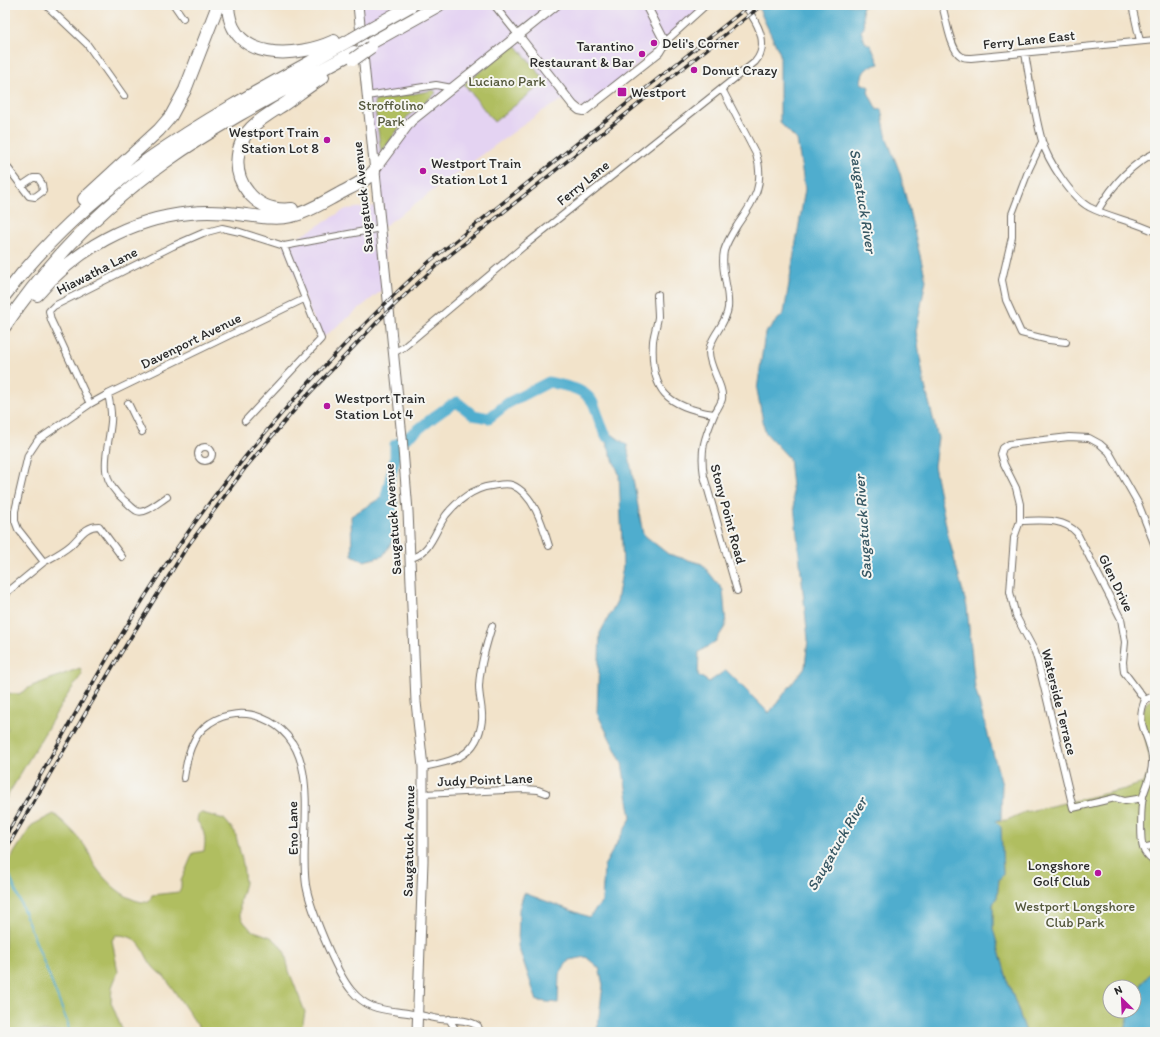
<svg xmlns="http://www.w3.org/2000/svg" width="1160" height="1037" viewBox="0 0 1160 1037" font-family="Itim,sans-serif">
<rect width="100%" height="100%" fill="#f6f6f2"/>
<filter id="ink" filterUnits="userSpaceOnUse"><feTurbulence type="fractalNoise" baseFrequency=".025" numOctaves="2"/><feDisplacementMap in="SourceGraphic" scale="8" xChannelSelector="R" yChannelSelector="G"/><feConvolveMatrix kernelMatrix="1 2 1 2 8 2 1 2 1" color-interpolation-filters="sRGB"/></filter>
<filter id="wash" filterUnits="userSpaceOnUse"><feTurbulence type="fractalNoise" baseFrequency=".012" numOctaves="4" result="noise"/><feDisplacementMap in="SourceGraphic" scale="16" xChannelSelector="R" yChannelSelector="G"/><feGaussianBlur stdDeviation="0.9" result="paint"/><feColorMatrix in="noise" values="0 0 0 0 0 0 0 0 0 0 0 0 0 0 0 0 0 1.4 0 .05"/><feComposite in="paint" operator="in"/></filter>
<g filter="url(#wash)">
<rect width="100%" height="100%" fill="#f2e3ca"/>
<path fill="#e4d3f2" d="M358,5H706L586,110L570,101H560L541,112L383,227L386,287L321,339L284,246L346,209L378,206Z"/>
<path fill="#b0be60" stroke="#6e7446" d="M515,44L546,81L494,122L464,84Z
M434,90L436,93L408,116L381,153L374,101Z
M80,668L82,674L64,700L5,800V733L8,729L5,725V693L19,694L32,686Z
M1155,698V968L1138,989L1134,998V987H1110V1011H1130L1126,1026L1127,1032H1026L1008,982L993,929V904L997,897L999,880L1003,874L1001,827L995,821L1007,820L1025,812L1125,789L1143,783L1152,768C1149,752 1139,720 1145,705C1147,701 1151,700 1155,698Z
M202,813L224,819L235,832L243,864L245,883L240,901V915L244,922L251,930L271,937L278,943L285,953L289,971L305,1012L303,1023L299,1032H202L164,976C139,962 150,935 116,935L112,940L118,972L112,987L111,1002L123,1032H5V867L32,825L54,814C66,824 80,837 88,851C92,857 93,865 98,870C109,885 130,904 149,902L152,895L179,892L181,887V881L193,853L204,851C206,838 205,831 197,821L198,814Z"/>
<path fill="#4fadce" stroke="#3d6c7c" d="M757,5H868L862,7L864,28L861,31L865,42L871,46L879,64C867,67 862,70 861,83L869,87L868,92L877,110L881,109L887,139L900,173L926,280L916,331L924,382L938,438L934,466L948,535L967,607L975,688L1002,785L1001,819L995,821L1001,827L1003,874L999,880L997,897L993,904V929L1008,982L1026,1032H597L603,985L599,968L586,957L569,960L559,974L558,1003L537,1001L518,946L519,909L524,893L589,917L602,902L604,866L631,818L622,763L597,713L600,633L617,601L623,566L619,474L599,425L627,445L643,534L668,554L702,564L723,590L726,625L716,641L699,652L698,675L709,682L726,670L769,713L805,667L808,639L789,458L765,432L757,390L765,333L784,313L805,189L797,140L780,123V54Z
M391,494L398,502V532L383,556L364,561L352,555L351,516L382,497Z
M1155,968V1032H1127L1126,1026L1130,1011H1134C1134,992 1142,982 1155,968Z"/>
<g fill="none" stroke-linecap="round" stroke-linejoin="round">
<path stroke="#4fadce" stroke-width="2" d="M8,871L68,1024L69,1032"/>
<path stroke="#4fadce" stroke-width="11" d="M386,496L395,459V445C418,433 434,413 457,402L473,415L489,418L508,403L549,382C565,386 587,388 594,405C599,417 599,424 607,437"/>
</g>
</g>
<g filter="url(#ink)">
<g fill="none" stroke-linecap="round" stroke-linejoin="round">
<g stroke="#716b63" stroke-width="8">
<path id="minor" d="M46,5L87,44L124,96
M174,5L183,18
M494,5L518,35
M942,5C946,17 950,50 961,56C964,58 968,58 971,58L1155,40
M1132,5L1140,41
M665,42L706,5
M1025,53C1030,82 1034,112 1042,141C1048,161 1071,197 1089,207C1110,218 1134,221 1155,232
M722,89L756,154C765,183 755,200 738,224C733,232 727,241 724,251C720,270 730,290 728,308C726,325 710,336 709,352C709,368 724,386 722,399C721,404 716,410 714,415C704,439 700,450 704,476L737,591
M367,96L436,85L452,88
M1042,142L1029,169L1012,214V237L1002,280L1006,300L1021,333L1049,340L1066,342
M5,164L29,196L35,197L43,191L42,184L38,178H33L21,186
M1098,210C1112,186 1129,165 1155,153
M657,295C657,302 658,310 658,317C657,325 654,333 653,341C650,391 667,407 714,414
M393,353L404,347L524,246L755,62C771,44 756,20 744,5
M108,394C110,403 112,412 111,422C108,455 95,476 125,501C129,504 133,509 137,511C145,515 160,501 167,497
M128,403L142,432
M90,404L51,320L49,311L54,306L173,246L203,233L222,228L240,232L284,246L381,228
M245,421L321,339L284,246
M198 454a7 7 0 1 1 14 0a7 7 0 1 1-14 0Z
M1020,521C1039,521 1063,517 1077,533L1121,619L1125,642L1123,662L1124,672L1145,700
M411,558C431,553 435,530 446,515C457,501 474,488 491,486C498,485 506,483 512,485C534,494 543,526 549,546
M44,562C53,557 63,552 71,545C80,537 85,526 99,526L122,557
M5,594L44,562L18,529L15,521V511L28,455L38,440L90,404L108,394L304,299
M1155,695L1145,700C1134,725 1150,734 1152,758C1153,772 1147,784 1143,796C1141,806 1140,839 1143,848C1145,854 1148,857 1152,860H1155
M423,767C454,761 478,756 482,720C483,709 479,698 479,686C480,666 486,646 492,626
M184,778C187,758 191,735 210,723C225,713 246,711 262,718C327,744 298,831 306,885C310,908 336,972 351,990C370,1013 387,1009 413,1014C423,1015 431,1018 440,1019C453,1020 467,1019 478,1026L480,1032
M424,794L523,789L538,790L546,793
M1143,798L1125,801L1115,798L1073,808L1038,662L1035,652L1016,616L1010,592L1014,538L1020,521V504L1016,488L1004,464L1001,454L1003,448L1009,444L1069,437L1089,438L1100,444L1109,452L1138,503L1155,546
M1143,848L1155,845
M449,1019L457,1032"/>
</g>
<g stroke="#716b63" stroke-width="10">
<path id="tertiary" d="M518,35L573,105L579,110L584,111L659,52L665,42L646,5"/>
</g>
<g stroke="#716b63" stroke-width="11">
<path id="secondary" d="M358,5L402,437L408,511L416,702L423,767V861L417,1032
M374,171L411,121L556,5"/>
</g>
<g stroke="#716b63" stroke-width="14">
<path id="motorway" d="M228,5C230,63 297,58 334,41
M369,29L412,5
M371,43L439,5
M84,199L159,130L171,116L185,90L218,5
M292,209C275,211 259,206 248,192C233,174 234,146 251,128C260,119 272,112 283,105C296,96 309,86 323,77
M5,295C97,173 222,111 352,39
M37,295C76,249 130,219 190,213C206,211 222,212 238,214C256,216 275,220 292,216C309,212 324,202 339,194C351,187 365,182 374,171
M5,326C47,263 103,206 165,162C224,120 290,87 354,52"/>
</g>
<use href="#minor" stroke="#fff" stroke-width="6"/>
<use href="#tertiary" stroke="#fff" stroke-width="8"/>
<use href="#secondary" stroke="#fff" stroke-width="9"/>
<use href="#motorway" stroke="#fff" stroke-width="12"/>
<g stroke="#2b2b2b" stroke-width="3.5">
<path id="rail" d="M5,837C62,739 115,638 179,545C251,441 337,347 430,261L750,5
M5,851L113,666L185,550L246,467L303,400L384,315L435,267L762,5"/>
</g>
<use href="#rail" stroke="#f6f6f2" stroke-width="2" stroke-dasharray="6" stroke-linecap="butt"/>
<g stroke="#716b63" stroke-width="14" stroke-linecap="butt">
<path id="motorway-bridge" d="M352,39L369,29
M354,59L371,47"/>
</g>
<use href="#motorway-bridge" stroke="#fff" stroke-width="12"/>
</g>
</g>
<g fill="#b5179e" stroke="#f6f6f2" stroke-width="1.5">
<circle cx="654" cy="43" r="4"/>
<circle cx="642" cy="54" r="4"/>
<circle cx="694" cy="70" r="4"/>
<rect x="617" y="87" width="10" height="10" rx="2"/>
<circle cx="327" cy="140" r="4"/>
<circle cx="423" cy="171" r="4"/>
<circle cx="327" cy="406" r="4"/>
<circle cx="1098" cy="873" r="4"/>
</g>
<g text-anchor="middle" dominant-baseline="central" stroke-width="4" stroke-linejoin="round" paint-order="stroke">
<g font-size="14" fill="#2b2b2b" stroke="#f6f6f2">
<text transform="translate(1029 40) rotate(-6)">Ferry Lane East</text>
<text transform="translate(583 183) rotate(-39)">Ferry Lane</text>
<text transform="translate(363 197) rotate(-96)">Saugatuck Avenue</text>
<text transform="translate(97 271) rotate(-27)">Hiawatha Lane</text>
<text transform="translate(191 341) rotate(-26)">Davenport Avenue</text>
<text transform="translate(728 514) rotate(75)">Stony Point Road</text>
<text transform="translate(393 519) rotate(-94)">Saugatuck Avenue</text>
<text transform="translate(1116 583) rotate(64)">Glen Drive</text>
<text transform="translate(1059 702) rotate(76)">Waterside Terrace</text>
<text transform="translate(485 780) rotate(-2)">Judy Point Lane</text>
<text transform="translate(293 828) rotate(-91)">Eno Lane</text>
<text transform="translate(409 841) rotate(-89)">Saugatuck Avenue</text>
</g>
<g font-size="14" fill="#2b2b2b" stroke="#f6f6f2" text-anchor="start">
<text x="662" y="43">Deli's Corner</text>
<text x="634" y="46" text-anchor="end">Tarantino<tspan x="634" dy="16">Restaurant &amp; Bar</tspan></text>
<text x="702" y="70">Donut Crazy</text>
<text x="631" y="92">Westport</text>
<text x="319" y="132" text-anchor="end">Westport Train<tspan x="319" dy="16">Station Lot 8</tspan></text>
<text x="431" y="163">Westport Train<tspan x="431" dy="16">Station Lot 1</tspan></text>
<text x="335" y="398">Westport Train<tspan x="335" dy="16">Station Lot 4</tspan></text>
<text x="1090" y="865" text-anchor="end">Longshore<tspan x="1090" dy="16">Golf Club</tspan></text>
</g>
<g font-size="14" fill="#53573b" stroke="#f6f6f2">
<text x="507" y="81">Luciano Park</text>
<text x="391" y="105">Stroffolino<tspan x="391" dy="16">Park</tspan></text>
<text x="1075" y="906">Westport Longshore<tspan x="1075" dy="16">Club Park</tspan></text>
</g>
<g font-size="15" font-style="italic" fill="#385864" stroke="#f6f6f2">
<text transform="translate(863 201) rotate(81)">Saugatuck River</text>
<text transform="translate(863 527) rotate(-94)">Saugatuck River</text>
<text transform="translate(837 844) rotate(-60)">Saugatuck River</text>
</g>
</g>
<rect width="1160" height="1037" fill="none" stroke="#f6f6f2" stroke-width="20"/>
<g transform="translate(1122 999) rotate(336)"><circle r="19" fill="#f6f6f2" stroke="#a5a5a2"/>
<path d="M0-3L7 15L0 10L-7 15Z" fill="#b5179e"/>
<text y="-6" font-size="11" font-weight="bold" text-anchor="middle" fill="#2b2b2b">N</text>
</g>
</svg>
